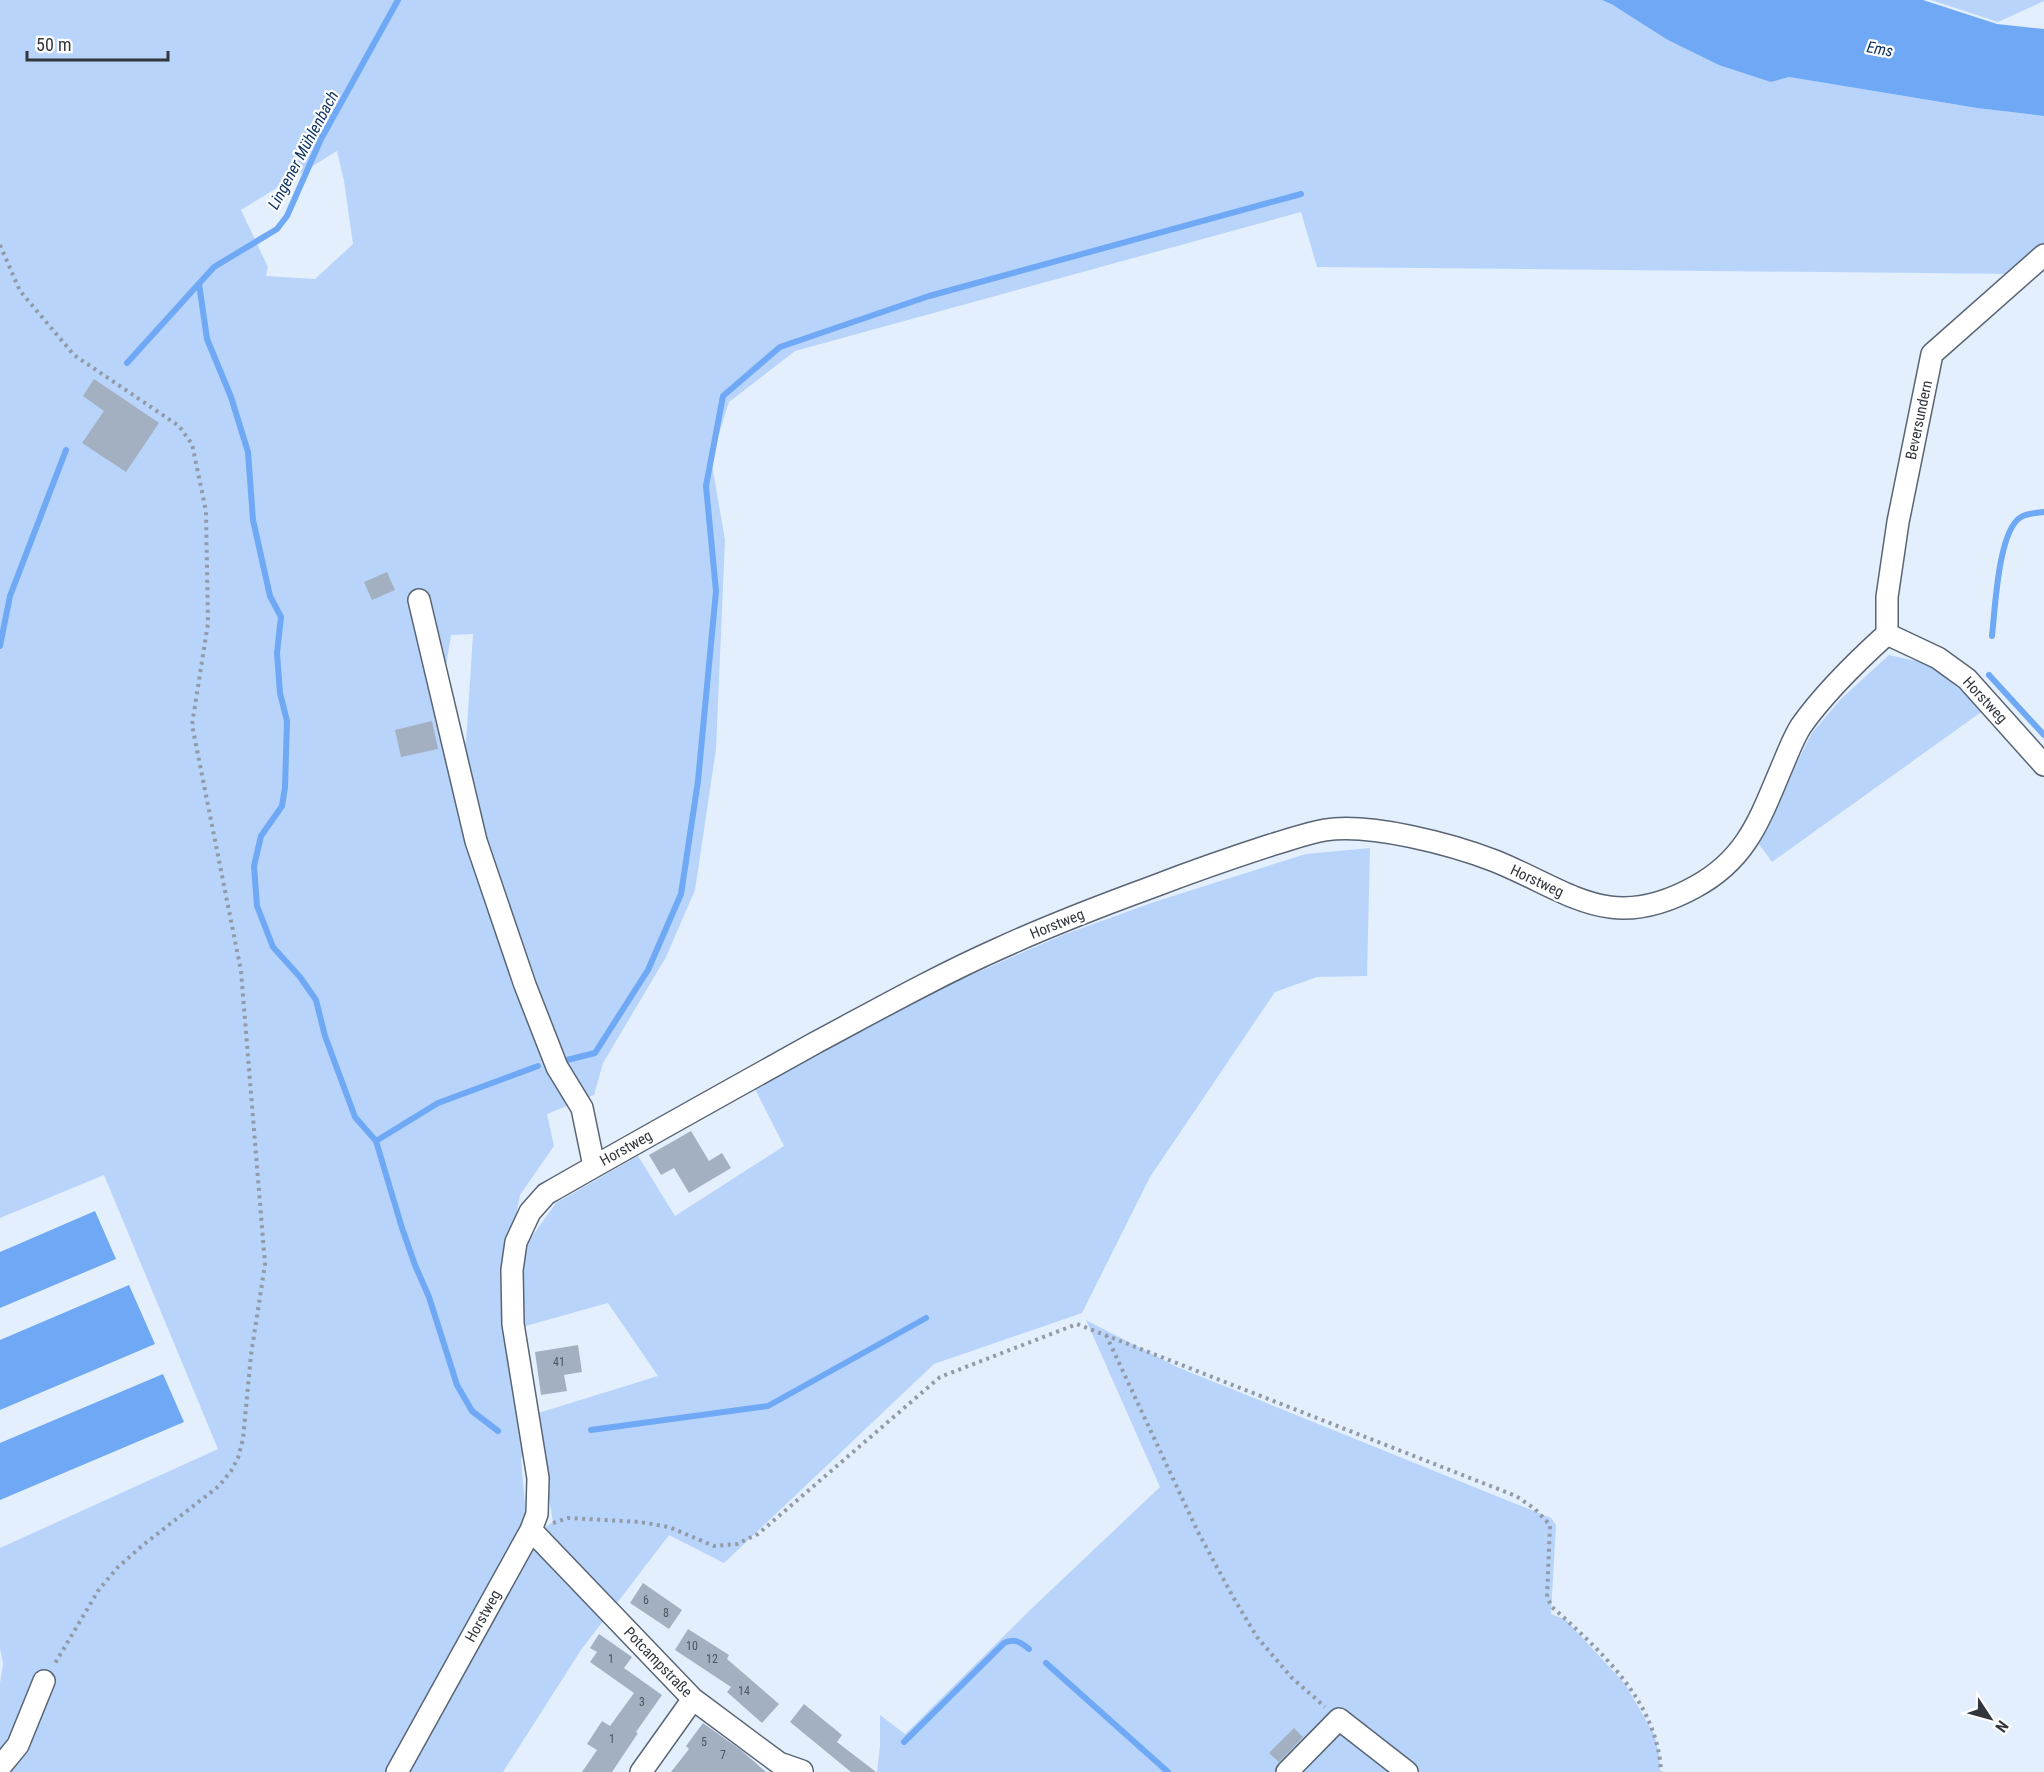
<svg xmlns="http://www.w3.org/2000/svg" width="2044" height="1772" viewBox="0 0 2044 1772" font-family="'Roboto Condensed',sans-serif">
<rect width="100%" height="100%" fill="#e4effe"/>
<path fill="#b8d4fb" fill-rule="evenodd" d="M0,0H1602L1771,82L1789,77L1977,108L2044,116V248L2016,274L1317,267L1301,212L795,351L729,402L711,459L725,540L716,749L695,890L666,957L603,1063L594,1095L547,1114L554,1146L520,1195L513,1232L530,1239L556,1203L638,1156L675,1216L784,1146L754,1087L943,987L1063,935L1154,902L1306,854L1370,848L1367,976L1317,977L1275,992L1150,1177L1082,1313L934,1364L724,1563L669,1535L581,1650L503,1772H404L533,1535L553,1522L535,1416L521,1459L526,1517L519,1536L389,1772H0V1683L3,1664L0,1648V1548L218,1449L104,1175L0,1218ZM337,151L344,181L353,244L315,279L266,276L268,267L241,210ZM473,634L466,743L441,698L451,635ZM608,1303L658,1376L535,1414L522,1327Z
M1931,0H2044V1L1998,22Z
M1889,655L1930,664L1984,710L1772,862L1758,843L1811,734L1841,699Z
M1086,1320L1177,1367L1551,1518L1556,1525L1551,1614L1566,1620L1625,1684L1654,1734L1659,1753L1660,1772H877L880,1746V1715L905,1734L1030,1610L1160,1487Z"/>
<path fill="#6fa8f4" d="M1602,0H1923L1997,24L2044,29V116L1977,108L1789,77L1771,82L1719,65L1668,40L1613,5Z
M95,1211L116,1259L0,1308V1252Z
M129,1285L155,1344L0,1410V1340Z
M163,1374L184,1422L0,1500V1443Z"/>
<g fill="none" stroke-linecap="round" stroke-linejoin="round">
<path stroke="#6fa8f4" stroke-width="6" d="M199,284L207,339L231,397L248,452L253,520L270,596L281,617L277,653L280,693L287,721L285,787L282,806L261,836L254,866L257,906L273,947L300,977L316,1000L325,1036L355,1117L376,1141L402,1228L415,1265L429,1297L457,1385L472,1411L498,1431
M127,363L214,267L277,229L287,216L321,139L398,0
M1992,636C1995,611 1998,530 2021,517C2027,513 2037,513 2044,512
M0,646L10,596L66,450
M1989,675L2044,735
M563,1061L595,1053L648,970L681,894L698,781L716,591L706,486L723,396L780,347L929,296L1301,194
M376,1141L438,1103L538,1066
M591,1430L768,1406L926,1318
M1046,1663L1168,1772
M904,1742L1004,1643C1014,1638 1021,1642 1029,1649"/>
</g>
<path fill="#a3b0c1" d="M94,379L159,423L126,472L82,443L104,411L83,396Z
M387,572L395,590L372,600L364,582Z
M432,721L438,749L401,757L395,730Z
M691,1131L709,1161L722,1153L731,1168L689,1193L674,1168L661,1175L649,1155Z
M578,1345L582,1372L564,1375L567,1391L541,1395L535,1352Z
M643,1583L682,1610L669,1629L630,1603Z
M688,1629L729,1655L727,1659L779,1704L762,1723L727,1692L731,1687L675,1650Z
M599,1634L632,1657L624,1668L662,1695L636,1732L638,1733L612,1772H582L597,1750L587,1744L602,1721L610,1726L634,1693L590,1662L597,1652L590,1648Z
M804,1704L842,1735L837,1742L876,1772H851L790,1722Z
M703,1723L742,1751L766,1772H671L689,1749L686,1746Z
M1294,1728L1303,1737L1279,1762L1269,1753Z"/>
<g fill="none" stroke-linecap="round" stroke-linejoin="round">
<g stroke="#596575" stroke-width="24">
<path id="minor" d="M419,600L476,841L525,985L557,1067L582,1108L594,1166
M1887,634V597L1898,522L1932,354L2044,255
M531,1530L693,1699L779,1763L802,1771
M0,1767L18,1745L44,1681
M397,1772L531,1530L537,1514L538,1478L513,1324L512,1270L516,1242L530,1212L546,1194C635,1143 725,1093 815,1043C875,1011 935,977 998,949C1048,926 1100,906 1152,887C1191,872 1231,858 1271,845C1289,840 1307,833 1325,830C1371,823 1451,844 1495,861C1571,892 1610,934 1695,887C1749,858 1761,815 1784,762C1789,750 1794,737 1801,726C1825,692 1856,662 1887,634L1938,658L1967,679L2044,765
M641,1772L693,1699
M1287,1772L1339,1719L1407,1772"/>
</g>
<path stroke="#929aa6" stroke-width="4" stroke-dasharray="3 4.5" stroke-linecap="butt" d="M0,245L20,291L74,355L179,426L192,444L206,511L208,623L192,725L241,971L265,1264L251,1355L243,1439L238,1458L231,1471L219,1486L143,1545L117,1568L98,1591L54,1665
M1106,1335L1197,1530L1233,1597L1257,1637L1291,1677L1325,1707
M553,1523L568,1518L640,1522L669,1527L714,1546L737,1544L758,1534L940,1377L1077,1324L1516,1496L1535,1509L1550,1525L1547,1597L1552,1607C1601,1651 1658,1702 1661,1772"/>
<use href="#minor" stroke="#fff" stroke-width="21"/>
</g>
<g text-anchor="middle" dominant-baseline="central" stroke-width="4.5" stroke-linejoin="round" paint-order="stroke">
<g font-size="12" fill="#4e555f">
<text x="559" y="1362">41</text>
<text x="646" y="1600">6</text>
<text x="666" y="1613">8</text>
<text x="692" y="1646">10</text>
<text x="611" y="1659">1</text>
<text x="712" y="1659">12</text>
<text x="744" y="1691">14</text>
<text x="642" y="1702">3</text>
<text x="612" y="1739">1</text>
<text x="704" y="1742">5</text>
<text x="723" y="1755">7</text>
</g>
<g font-size="15" fill="#32373e" stroke="#fff">
<text transform="translate(1919 420) rotate(-78)">Beversundern</text>
<text transform="translate(1985 700) rotate(47)">Horstweg</text>
<text transform="translate(1537 881) rotate(25)">Horstweg</text>
<text transform="translate(1057 924) rotate(-22)">Horstweg</text>
<text transform="translate(626 1148) rotate(-29)">Horstweg</text>
<text transform="translate(483 1616) rotate(-61)">Horstweg</text>
<text transform="translate(658 1662) rotate(46)">Potcampstraße</text>
</g>
<g font-size="16" font-style="italic" fill="#0e3464" stroke="#fff">
<text transform="translate(1880 49) rotate(10)">Ems</text>
<text transform="translate(303 150) rotate(-62)">Lingener Mühlenbach</text>
</g>
</g>
<g transform="translate(1990 1718) rotate(126)" stroke="#ffffff" stroke-width="4.5" paint-order="stroke">
<path d="M0-4.5L10 22L0 15L-10 22Z" fill="#32373e"/>
<text y="-9" font-size="16" font-weight="bold" text-anchor="middle" fill="#32373e">N</text>
</g>
<path d="M27 51v9h141v-9" fill="none" stroke="#32373e" stroke-width="3"/>
<text x="36" y="51" font-size="18" fill="#32373e" stroke="#ffffff" stroke-width="4.5" paint-order="stroke">50 m</text>
</svg>
